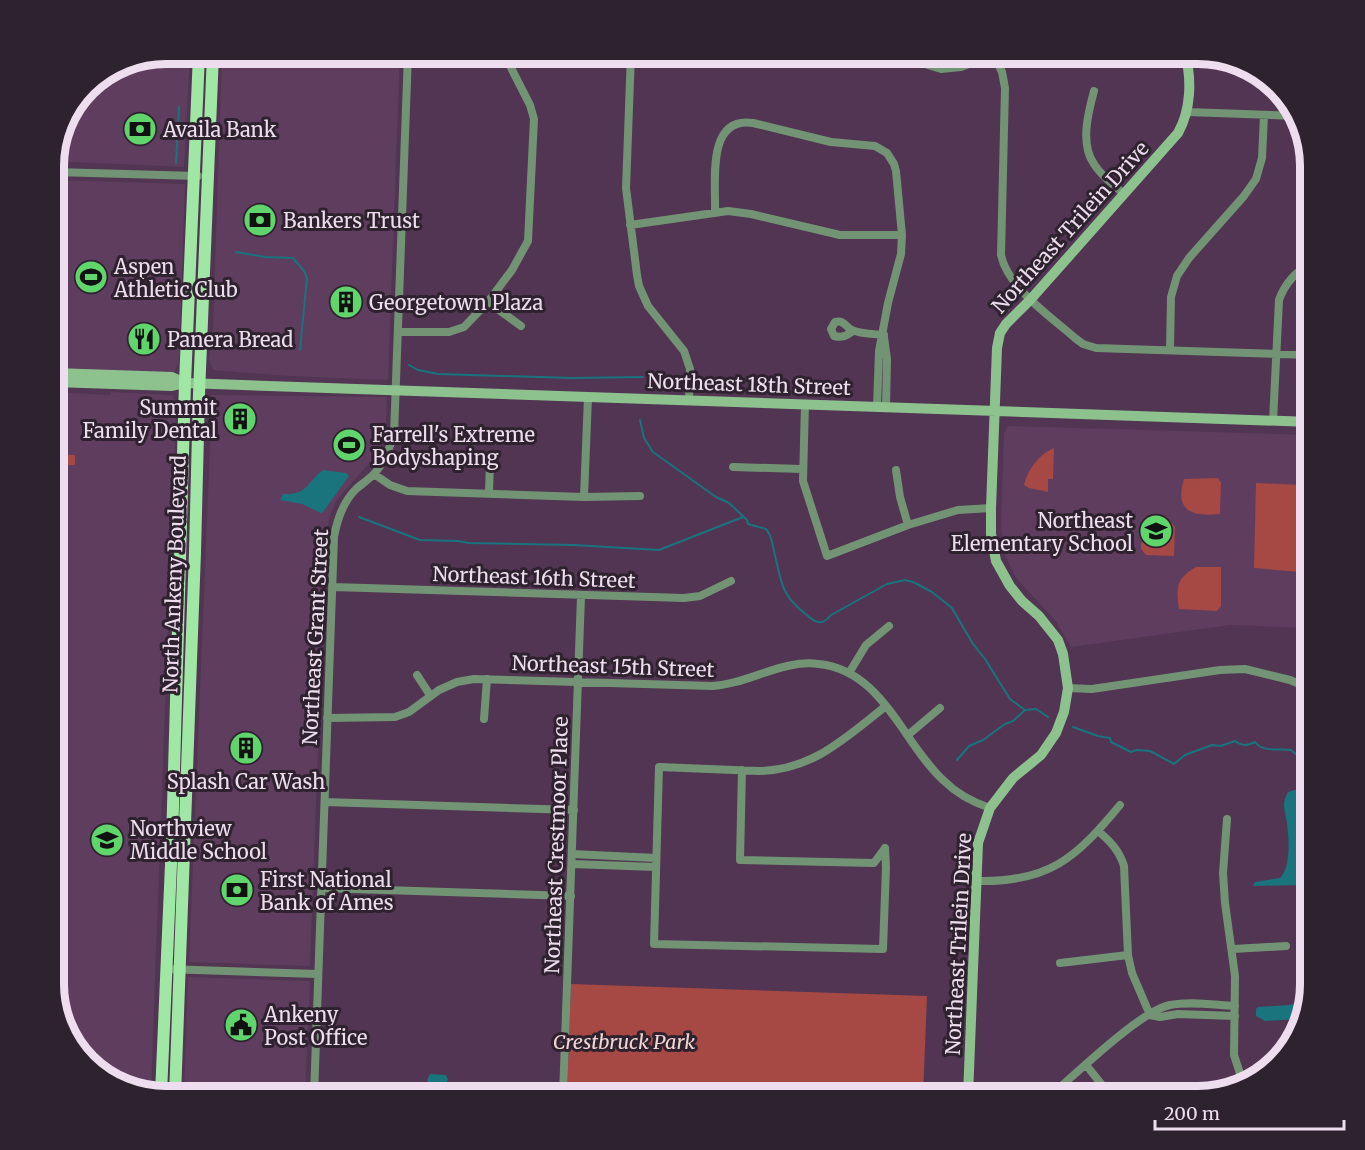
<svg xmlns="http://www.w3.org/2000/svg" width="1365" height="1150" viewBox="0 0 1365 1150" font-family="Merriweather,serif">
<rect width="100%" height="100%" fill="#513552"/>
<path fill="#5e3d5f" d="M167,54H190L184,167L74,162H54L66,116L92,82Z
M222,54H400L388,380L289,376L213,370L209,360L213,327Z
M54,180L185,184L179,363L174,372L163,375L54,370Z
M54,392L110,395L111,392L169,395L173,396L176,410L151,1090L92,1068L65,1033L54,990Z
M212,395L387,397L385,438L371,461L336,501L330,516L326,534L310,966L189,962Z
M1008,426L1311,435V628L1230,625L1071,647L1056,621L1016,578L1004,553L1001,524L1004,433Z
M188,977L310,981L305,1096H184Z"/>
<path fill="#a64843" d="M1054,448L1053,479H1048V492L1029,488L1024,485C1028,469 1039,454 1054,448Z
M54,455H75V465H54Z
M1218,478L1221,483L1220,514C1192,517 1174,511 1184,479Z
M1256,483L1302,485L1300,572L1254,568Z
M1160,521H1170L1175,527L1174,556L1146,555L1141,549V543L1154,532V527Z
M1196,567H1221V606L1217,611L1179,609C1176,588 1176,578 1196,567Z
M571,984L927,996L923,1096H567Z"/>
<path fill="#19747d" d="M323,470L346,473L349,476L323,512L321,513L302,504L280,500L283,494C308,495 306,483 323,470Z
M1301,788L1311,794V893L1301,885L1254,886L1253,885L1255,882L1280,878C1291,868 1289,839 1287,824C1285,810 1281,804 1288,792Z
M1304,1002L1298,1019L1265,1021L1256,1016V1009L1258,1007L1289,1005Z
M430,1074L446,1075L448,1080L444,1086L443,1096H429L430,1085L427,1080Z"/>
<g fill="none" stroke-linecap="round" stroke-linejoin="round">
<path stroke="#19747d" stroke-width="2" d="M176,163L179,107
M236,252L265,257L293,258L304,271L307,278L300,350
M409,365L418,370L438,374L573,378L643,377
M640,420L644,438L653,452L716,497L729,503L747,520L748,524L766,529C772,536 772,543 774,551C782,583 780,595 808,616C817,624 823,625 831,615L887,584L905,580L913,582L932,592L952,608L973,644L985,659L1010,699L1025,710L1036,709L1048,717
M359,517L420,540L458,541L469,543L573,545L659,550L743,517
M1073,727L1098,736L1110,738L1111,742L1131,752L1137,750L1150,751L1174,764L1185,755L1212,745L1221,746L1235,741C1242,746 1247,746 1255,742C1263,753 1279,748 1291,750L1305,762L1311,764
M957,760L969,746L983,740L1005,724L1013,721L1025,710"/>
<path stroke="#729474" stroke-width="8" d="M631,54L626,188L637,275L639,286L648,306L684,351L690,369L689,400
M892,54L941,69L961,67L995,54
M994,55L1002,72L1005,88L1001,255C1008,288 1050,316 1075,338L1083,344L1096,348L1311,355
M1094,91C1088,113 1080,144 1094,164C1101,176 1114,185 1124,194
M1187,112L1297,116
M54,172L198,176
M715,212C716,182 706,116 753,123L831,142L875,146L887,153L894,164L896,171L902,235L901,254L888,303L879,351L877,407
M630,225L728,211L751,214L840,235H902
M488,302L521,326
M853,331C846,336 842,338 834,336L831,329L835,322C845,320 844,326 852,330C860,334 875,334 884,335
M399,332H449L464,327L488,302L512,270L528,241L534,119L530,105L504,54
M884,337L887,359L886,407
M1170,350L1171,297L1177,276L1189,258L1244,196L1256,179L1262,158L1264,115
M805,404L803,481L827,556L908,525L958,510L991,508
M1273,421L1279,300C1285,283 1295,272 1311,263
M733,467L802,469
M896,470L900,497L908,525
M374,474L390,485L407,491L584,497L640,496
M489,494L490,461
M584,497L588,397
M333,587L684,598L700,596L731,581
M849,673L866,645L889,626
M417,675L430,695
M1068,688L1092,689L1220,670L1245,669L1290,680L1311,689
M327,718L395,717L409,712L439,690L457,682L474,679L712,686C749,684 782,659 819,664C883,671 902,742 943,780C956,793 972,802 990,808
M484,719L487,679
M908,735L940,708
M742,770L740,860L874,863L885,848
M325,802L574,810
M1227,819L1223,873L1225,903L1235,976L1234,1055L1244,1086
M1098,831C1110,841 1119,850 1124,866L1128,955L1132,973L1150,1015
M885,848L886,867L883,949L654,944L659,767L759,771C813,770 845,738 886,706
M572,854L656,858
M572,864L656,867
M976,881C1049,883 1076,858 1120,805
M321,888L571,896
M1233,949L1286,946
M1060,963L1128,955
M165,969L318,974
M1150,1015L1160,1017L1178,1014L1235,1016
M1086,1065L1111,1096
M314,1096L334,537C337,520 343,502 356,489C362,484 369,479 374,474C384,463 389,449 394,435L408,54
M563,1096L581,596
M1050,1096C1076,1074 1140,1011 1170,1005C1191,1001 1214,1005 1235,1006"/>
<path stroke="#8dc28f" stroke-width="10" d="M54,373L172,377L185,383
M54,382L172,386L185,383L1311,422
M968,1096L978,843L990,808L1013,778L1041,755L1056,733L1064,712L1068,688L1063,654L1058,640L1039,616L1022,601L1010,586L996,561L991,534V508L997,348L1000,333L1006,324L1031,299L1178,133C1191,110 1192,79 1185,54"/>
<path stroke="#a0e6a4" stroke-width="12" d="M161,1094L172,841L185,383L199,54
M175,1096L195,552L199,394L213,54"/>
</g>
<defs>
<g id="bank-disc" transform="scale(1.725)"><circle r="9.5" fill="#5fd56b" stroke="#2f222f"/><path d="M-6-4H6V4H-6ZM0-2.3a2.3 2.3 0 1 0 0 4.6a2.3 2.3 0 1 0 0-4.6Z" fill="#111"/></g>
<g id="stadium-disc" transform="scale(1.725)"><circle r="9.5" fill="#5fd56b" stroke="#2f222f"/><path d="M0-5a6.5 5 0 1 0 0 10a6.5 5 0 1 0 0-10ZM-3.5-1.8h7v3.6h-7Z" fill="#111"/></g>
<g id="building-disc" transform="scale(1.725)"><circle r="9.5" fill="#5fd56b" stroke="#2f222f"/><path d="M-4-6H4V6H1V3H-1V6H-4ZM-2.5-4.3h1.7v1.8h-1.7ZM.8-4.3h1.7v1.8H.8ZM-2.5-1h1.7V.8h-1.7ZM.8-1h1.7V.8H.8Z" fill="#111"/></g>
<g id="restaurant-disc" transform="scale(1.725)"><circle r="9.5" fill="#5fd56b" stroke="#2f222f"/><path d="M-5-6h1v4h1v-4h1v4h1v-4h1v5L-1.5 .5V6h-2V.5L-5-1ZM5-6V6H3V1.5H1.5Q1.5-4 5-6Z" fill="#111"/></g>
<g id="school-disc" transform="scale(1.725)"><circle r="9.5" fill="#5fd56b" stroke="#2f222f"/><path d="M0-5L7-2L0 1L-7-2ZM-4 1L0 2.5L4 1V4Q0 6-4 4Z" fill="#111"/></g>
<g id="civic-disc" transform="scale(1.725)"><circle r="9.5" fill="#5fd56b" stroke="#2f222f"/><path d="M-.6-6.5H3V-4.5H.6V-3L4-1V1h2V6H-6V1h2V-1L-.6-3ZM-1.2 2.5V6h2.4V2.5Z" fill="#111"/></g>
</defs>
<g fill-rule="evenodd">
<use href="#bank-disc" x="140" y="129"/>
<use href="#bank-disc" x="260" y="220"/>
<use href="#stadium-disc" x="91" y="277"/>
<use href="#building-disc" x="346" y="302"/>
<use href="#restaurant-disc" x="144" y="339"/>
<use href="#building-disc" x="240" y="419"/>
<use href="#stadium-disc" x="349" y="445"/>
<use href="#school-disc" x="1156" y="531"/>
<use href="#building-disc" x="246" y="748"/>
<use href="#school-disc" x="107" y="840"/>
<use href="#bank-disc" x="237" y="890"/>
<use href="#civic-disc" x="241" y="1025"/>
</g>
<g text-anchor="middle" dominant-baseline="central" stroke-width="6" stroke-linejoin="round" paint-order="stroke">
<g font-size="20" fill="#ede" stroke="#2f222f" text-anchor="start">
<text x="163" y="129">Availa Bank</text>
<text x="283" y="220">Bankers Trust</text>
<text x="114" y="266">Aspen<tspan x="114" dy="23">Athletic Club</tspan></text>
<text x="369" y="302">Georgetown Plaza</text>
<text x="167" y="339">Panera Bread</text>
<text x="217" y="407" text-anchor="end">Summit<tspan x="217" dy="23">Family Dental</tspan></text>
<text x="372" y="434">Farrell's Extreme<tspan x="372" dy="23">Bodyshaping</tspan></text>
<text x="1133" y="520" text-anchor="end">Northeast<tspan x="1133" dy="23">Elementary School</tspan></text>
<text x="246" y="781" text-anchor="middle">Splash Car Wash</text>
<text x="130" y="828">Northview<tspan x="130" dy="23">Middle School</tspan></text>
<text x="260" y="879">First National<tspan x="260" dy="23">Bank of Ames</tspan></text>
<text x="264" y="1014">Ankeny<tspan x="264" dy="23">Post Office</tspan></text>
</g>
<g font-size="20" fill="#ede" stroke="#2f222f">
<text transform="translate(1070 227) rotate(-48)">Northeast Trilein Drive</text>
<text transform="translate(749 384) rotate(2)">Northeast 18th Street</text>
<text transform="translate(174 574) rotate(-88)">North Ankeny Boulevard</text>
<text transform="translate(534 577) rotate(2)">Northeast 16th Street</text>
<text transform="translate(315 637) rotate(-87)">Northeast Grant Street</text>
<text transform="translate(613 666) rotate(2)">Northeast 15th Street</text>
<text transform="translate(556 845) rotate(-88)">Northeast Crestmoor Place</text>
<text transform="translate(958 944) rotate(-87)">Northeast Trilein Drive</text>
</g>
<g font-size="20" font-style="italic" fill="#f2d5d2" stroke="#2f222f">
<text x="624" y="1041">Crestbruck Park</text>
</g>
</g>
<path d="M0 0H1365V1150H0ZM166 64H1198A102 102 0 0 1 1300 166V984A102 102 0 0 1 1198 1086H166A102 102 0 0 1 64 984V166A102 102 0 0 1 166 64Z" fill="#2f222f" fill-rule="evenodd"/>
<path fill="none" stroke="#ede" stroke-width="8" d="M166 64H1198A102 102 0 0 1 1300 166V984A102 102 0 0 1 1198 1086H166A102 102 0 0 1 64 984V166A102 102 0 0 1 166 64Z"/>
<path d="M1155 1120v9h189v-9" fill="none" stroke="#eeddee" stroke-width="3"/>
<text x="1164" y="1120" font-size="18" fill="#eeddee" stroke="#2f222f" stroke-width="4.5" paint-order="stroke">200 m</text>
</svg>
